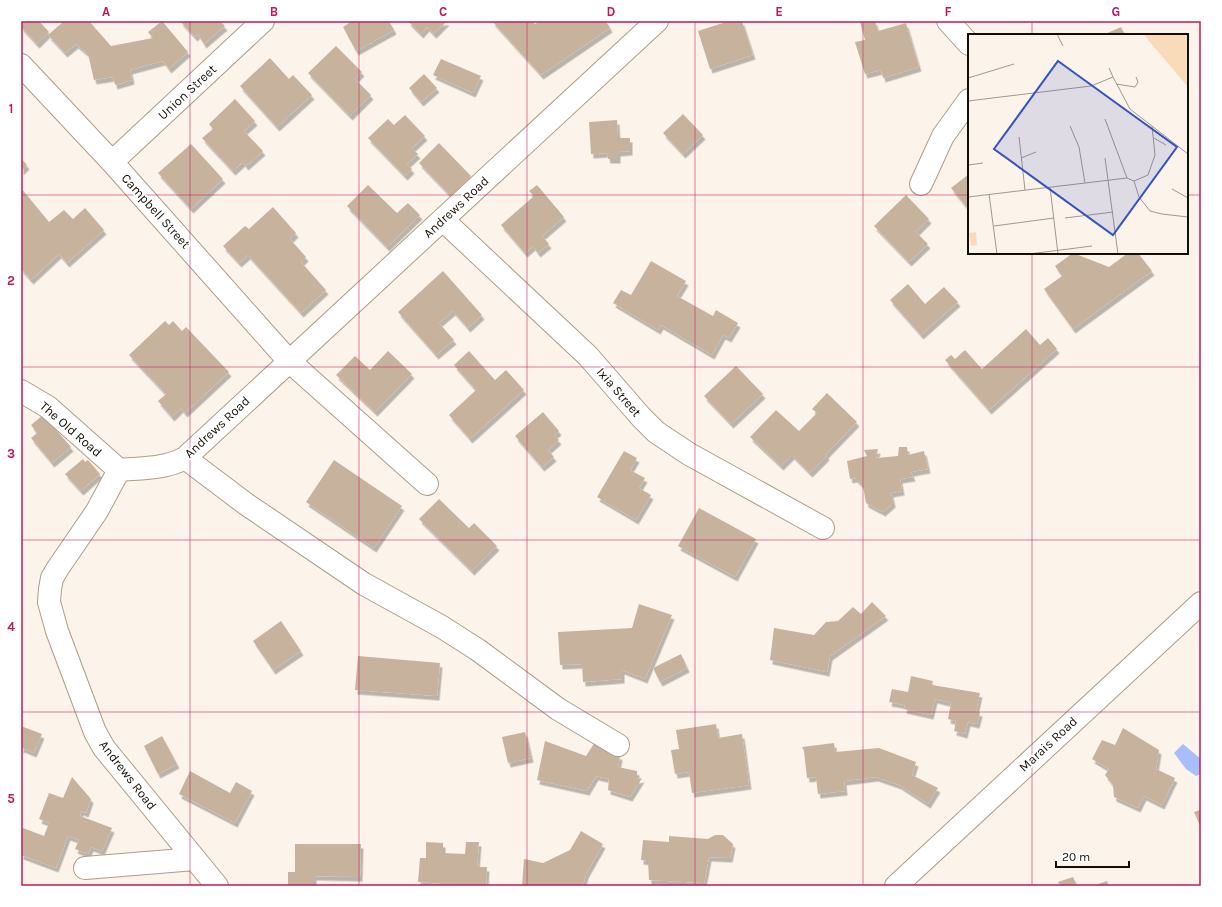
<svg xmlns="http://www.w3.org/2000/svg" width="1222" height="907" viewBox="0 0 1222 907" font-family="Karla,sans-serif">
<defs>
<filter id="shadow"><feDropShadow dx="2.5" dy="4.5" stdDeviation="0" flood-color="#0004"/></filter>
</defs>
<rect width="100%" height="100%" fill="#fcf4ea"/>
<path fill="#a7befa" d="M1183,744L1201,759V774L1196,776L1186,769L1174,753Z"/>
<path fill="#c7b39d" filter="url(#shadow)" d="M21,21H39L49,32L37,44L21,27Z
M64,21H89L111,46L153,38L148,32L162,21L188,52L169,69L163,61L130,70L132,80L115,85L113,77L94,80L88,54L76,44L65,53L48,35Z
M180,21H220L225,26L204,44L198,34L195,37Z
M348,21H389L394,30L356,51L343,27L349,23Z
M408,21H447L434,34L427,27L421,34Z
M492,21H532L535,24L540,21H606L610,28L541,75Z
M729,21H742L753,55L710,69L698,31Z
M865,21H875L878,31L906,23L919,67L883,78L881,70L865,74L855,42L865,40L860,22Z
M1121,27L1125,35H1103Z
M336,46L362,72L355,79L371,95L350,116L308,73Z
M270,58L289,79L293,75L312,95L277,127L240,86Z
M441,59L481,76L473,93L433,75Z
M424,74L437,88L421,102L409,88Z
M235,99L255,121L244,131L263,151L246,166L243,162L233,171L202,138L213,129L209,124Z
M683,114L703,135L683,154L663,133Z
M405,115L425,136L412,148L418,154L407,164L412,169L405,176L368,138L388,119L394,125Z
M617,120L618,138H630V151L618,152V159H608L607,153L591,154L589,122Z
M439,143L471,176L451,196L419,163Z
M191,144L223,179L191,209L158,173Z
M21,158L27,165L21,171Z
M969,174V210L951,188Z
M368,185L397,213L408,203L420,215L387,247L347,206Z
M537,185L564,217L542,236L549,244L538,253L533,246L525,253L501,225L534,196L529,191Z
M21,188L49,222L64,210L73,219L85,208L104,230L67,263L59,254L31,280L21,269Z
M906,195L929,219L916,232L928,244L909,262L874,226Z
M273,207L296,233L290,239L306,257L301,262L326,290L301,313L248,255L239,263L223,246L245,226L249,229Z
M1073,253L1109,267L1128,253H1138L1152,271L1073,329L1044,289L1062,276L1055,266Z
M651,261L686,281L677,296L713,316L716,310L738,323L729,338L723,335L712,355L661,325L658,330L613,303L621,290L631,295Z
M443,271L482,315L468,328L453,311L439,323L454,340L436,355L398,312Z
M908,284L925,304L944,287L958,302L921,335L890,300Z
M165,321L169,325L173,321L182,331L186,327L229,372L185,413L181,408L172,417L158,401L166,394L129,355Z
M1026,329L1040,345L1048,338L1057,349L989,410L945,360L951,355L955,359L965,350L982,369Z
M388,351L412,374L375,412L336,375L355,356L370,370Z
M469,351L495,380L506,370L524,390L470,439L449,415L476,390L454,365Z
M736,366L763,394L731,424L704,396Z
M827,393L857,422L826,454L827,456L810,473L792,455L781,466L750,437L776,410L799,431L817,413L812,409Z
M543,412L559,431L554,435L559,440L548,450L554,457L542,467L515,436Z
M43,415L71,447L52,463L31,438L37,433L31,425Z
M899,447H907L908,455L924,451L928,469L911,472L913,477L900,479L902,491L891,493L893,503L883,512L866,503L863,486L855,478L850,479L847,461L867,456L864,450L878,449L876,458L898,456Z
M624,451L637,458L630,470L645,478L639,488L651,495L636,520L597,497Z
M83,459L85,462L88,460L100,474L81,491L65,474Z
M334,460L402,506L374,548L306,502Z
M439,499L469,528L474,523L497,546L472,571L419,519Z
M699,508L756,539L735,577L678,546Z
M872,602L886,616L830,656L827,672L770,660L774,628L814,635L826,622L838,621L853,607L861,614Z
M639,604L672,615L645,679L622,670V679L583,682L582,664L560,665L558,632L632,628Z
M281,621L301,651L273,670L253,641Z
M681,654L687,668L660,682L653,668Z
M358,656L440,663L437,696L355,690Z
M911,676L933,681L932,685L980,693L976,711L980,712L977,724L968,722L965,734L954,731L956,721L948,719L951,703L935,699L931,715L904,709L905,705L889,702L892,689L908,692Z
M716,724L718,738L742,734L749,785L692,793L689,772L675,774L671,750L679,749L676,730Z
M21,726L42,734L34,753L22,748L21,750Z
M1123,728L1159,750L1156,769L1175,778L1162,805L1144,796L1138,808L1114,797L1113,785L1105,775L1109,769L1092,759L1102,740L1115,745Z
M525,732L531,758L508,763L502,737Z
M162,736L177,764L158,774L144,746Z
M545,741L586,756L595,742L620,756L618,767L637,771V779L642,778L630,797L608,790L609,779L596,776L587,791L537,780Z
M834,743L835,752L879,748L916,762L912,775L938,788L928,804L899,785L876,777L844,781L845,791L818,794L816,777L807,778L804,751L802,747Z
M190,771L230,793L236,782L252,791L235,823L179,794Z
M72,777L91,799L86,813L81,811L80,816L112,828L102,851L91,847L88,854L75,849L79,840L68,836L56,868L21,855V833L23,828L44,836L49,823L39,819L49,793L63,798Z
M1201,810V828L1194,812Z
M581,831L603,844L586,874L583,886H522L524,859L543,863L570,850Z
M715,835H723L733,844L730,858L709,857L704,883L649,880L648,861L641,860L643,840L669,842V836L708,839Z
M426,842L443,843V853L465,854L466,842H479L477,867H487L486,886H458V885L418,882L420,858H426Z
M295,844H361L360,877L314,876V886H288V872H295Z
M1073,877L1077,886H1060L1058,882Z
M1107,881L1109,886H1093Z"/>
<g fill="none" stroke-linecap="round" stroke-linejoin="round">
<g stroke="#af9c86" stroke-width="24">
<path id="street" d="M948,21L969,44
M21,65L112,162L288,360L427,484
M112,162L263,21
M921,184L943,136L969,100
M443,220L588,356L641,417L656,432L689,454L823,528
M21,391L48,407L119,470
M185,458L246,504L364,584L442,627L478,650L558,709L618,745
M85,868L195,859
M217,886L104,748L95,732L57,631L49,602L50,589L52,578L58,568L97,511L119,470C141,468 165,469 185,458L657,21
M896,886L1201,603"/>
</g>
<use href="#street" stroke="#fff" stroke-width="22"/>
</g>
<path fill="none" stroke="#c2185b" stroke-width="1" stroke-opacity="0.55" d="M190,21V886M359,21V886M527,21V886M695,21V886M863,21V886M1032,21V35M21,195H969M1187,195H1201M1032,253V886M21,367H1201M21,540H1201M21,712H1201"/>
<g text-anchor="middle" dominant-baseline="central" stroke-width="3.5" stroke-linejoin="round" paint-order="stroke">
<g font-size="13" fill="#150e06" stroke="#fff">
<text transform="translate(187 92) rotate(-43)">Union Street</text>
<text transform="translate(456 207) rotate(-43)">Andrews Road</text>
<text transform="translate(156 211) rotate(48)">Campbell Street</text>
<text transform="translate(619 392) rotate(49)">Ixia Street</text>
<text transform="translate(217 427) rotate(-43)">Andrews Road</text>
<text transform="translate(71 429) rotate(41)">The Old Road</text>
<text transform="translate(1048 744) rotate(-43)">Marais Road</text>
<text transform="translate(128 775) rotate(52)">Andrews Road</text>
</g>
</g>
<g transform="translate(968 34)">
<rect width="220" height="220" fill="#fcf4ea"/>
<path d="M176,0H220V53L181,7ZM8,198L9,211L3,212L1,199Z" fill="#f9dbb9"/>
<path fill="none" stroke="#a0988f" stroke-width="1" d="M89,0L95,12M0,44L46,30M148,50L167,53L170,48L168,43M0,67L123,52L145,43L141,34M137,85L159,144M102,92L111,113L117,149M184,92L220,120M51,103L57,156M186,104L198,111M53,124L68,118M137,124L150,220M0,131L15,129M166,147L171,163L182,177L194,180L220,183M82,153L90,220M204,155L220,164M21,160L29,220M0,163L159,144L166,147L180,141L187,121L184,92L162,75L145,43M97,184L145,178M26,192L86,184M61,220L124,212"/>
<path fill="#3552c3" fill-opacity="0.15" stroke="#3552c3" stroke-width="2" d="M90,27L209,113L145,201L26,115Z"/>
<rect width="220" height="220" fill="none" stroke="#150e06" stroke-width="2"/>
</g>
<rect width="1222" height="907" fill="none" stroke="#ffffff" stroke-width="44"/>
<path d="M1056 861v6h73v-6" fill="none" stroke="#150e06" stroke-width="2"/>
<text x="1062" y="861" font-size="12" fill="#150e06" stroke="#ffffff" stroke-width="3" paint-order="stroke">20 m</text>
<rect x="22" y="22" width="1178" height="863" fill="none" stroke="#c2185b" stroke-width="1.5"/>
<g font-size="13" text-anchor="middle" font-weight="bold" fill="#c2185b">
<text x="106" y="16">A</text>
<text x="274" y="16">B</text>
<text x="443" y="16">C</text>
<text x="611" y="16">D</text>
<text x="779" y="16">E</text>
<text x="948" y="16">F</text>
<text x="1116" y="16">G</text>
<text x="11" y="113">1</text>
<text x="11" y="285">2</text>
<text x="11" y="458">3</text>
<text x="11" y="631">4</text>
<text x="11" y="803">5</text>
</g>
</svg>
